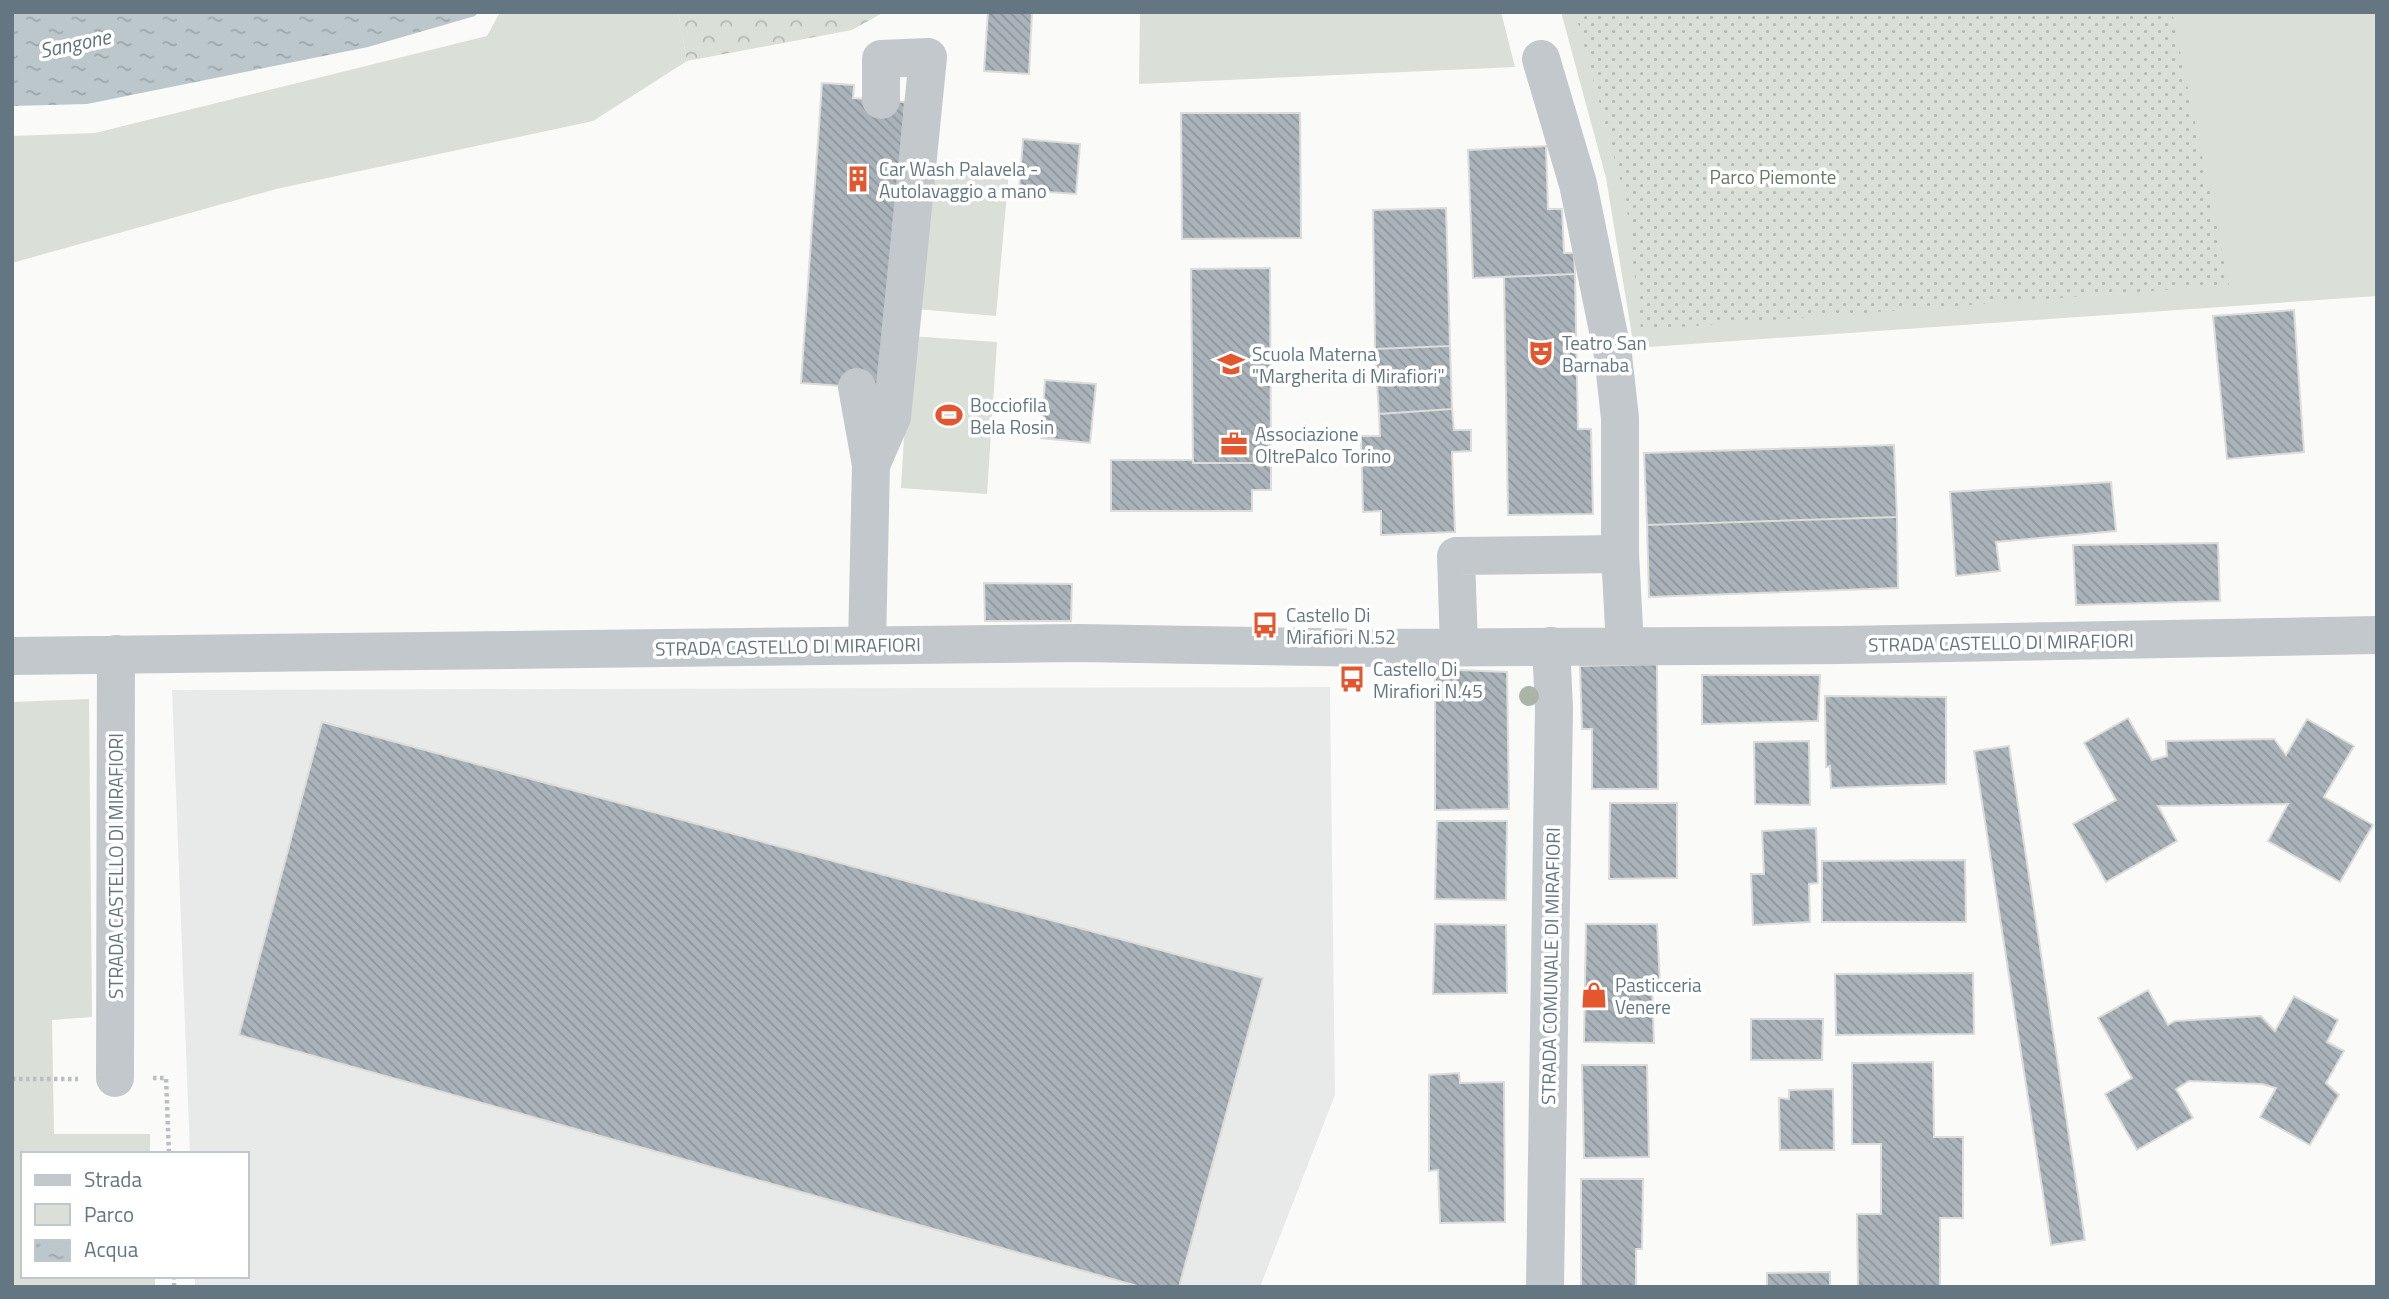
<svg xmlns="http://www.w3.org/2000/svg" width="2389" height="1299" viewBox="0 0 2389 1299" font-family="'Titillium Web',sans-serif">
<defs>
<pattern id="forest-crowns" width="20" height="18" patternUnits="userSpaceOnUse" patternTransform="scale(1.75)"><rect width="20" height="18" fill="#dadfd7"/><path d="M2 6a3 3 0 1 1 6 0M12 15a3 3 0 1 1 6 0" fill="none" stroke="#b4b9b4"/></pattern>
<pattern id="garden-dots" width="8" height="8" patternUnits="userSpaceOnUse" patternTransform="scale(1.75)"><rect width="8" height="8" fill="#dadfd7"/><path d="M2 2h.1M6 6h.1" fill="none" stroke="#b4b9b4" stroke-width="1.8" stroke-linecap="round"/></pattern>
<pattern id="water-ripples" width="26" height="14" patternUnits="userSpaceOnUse" patternTransform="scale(1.75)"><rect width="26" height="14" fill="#bbc7cb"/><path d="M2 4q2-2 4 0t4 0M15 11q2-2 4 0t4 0" fill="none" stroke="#9ca6aa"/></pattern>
<pattern id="building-back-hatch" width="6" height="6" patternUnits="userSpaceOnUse" patternTransform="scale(1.75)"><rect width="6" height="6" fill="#aab3b9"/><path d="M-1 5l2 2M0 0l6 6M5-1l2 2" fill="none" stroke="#8e969c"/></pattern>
</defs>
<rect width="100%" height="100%" fill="#fafaf8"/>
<path fill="#e8e9e9" d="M1330,687L1335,1095L1260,1287H195V1276H247V1154H190L172,690Z"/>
<path fill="#dadfd7" d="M500,12H678L687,61L593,121L276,189L12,263V136L95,133L487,36Z
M1140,12H1501L1515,67L1139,84Z
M1561,12H2377V296L1634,348L1606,178Z
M929,164L1009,171L996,316L916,309Z
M910,336L997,342L987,494L901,488Z
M89,699L92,1017L52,1020L54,1134H150V1154H23V1276H155V1287H12L13,702Z"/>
<path fill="url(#forest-crowns)" d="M678,12H884L852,30L687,61Z"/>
<path fill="url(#garden-dots)" d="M1575,12H2172L2229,285L1641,330L1626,201Z"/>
<path fill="url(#water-ripples)" d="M12,12H478L475,16L368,47L87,104L12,106Z"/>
<path fill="url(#building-back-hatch)" stroke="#dcdcda" stroke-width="2" d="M988,12H1032L1029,74L984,71Z
M822,83L854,85L853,98L905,102L885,389L801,383Z
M1181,113H1300L1301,238L1182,239Z
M1023,139L1080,144L1076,194L1019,190Z
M1546,146L1548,209H1562L1564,253H1574L1575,274L1473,278L1468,150Z
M1446,208L1450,346L1375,349L1373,210Z
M1270,268L1271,463H1193L1191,269Z
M1575,274L1578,429H1591L1593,514L1508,515L1504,277Z
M2294,310L2304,452L2227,459L2213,316Z
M1450,346L1452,409L1379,414L1375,349Z
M1045,380L1096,384L1090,443L1041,438Z
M1452,409L1454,430H1471V451L1452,452L1455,532L1381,535V511L1363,512L1361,436H1380L1379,414Z
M1894,445L1897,517L1647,525L1644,453Z
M1111,460H1193V463H1271V490H1252V511H1111Z
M2111,482L2116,531L1996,542L2000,571L1956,576L1950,492Z
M1897,517L1898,588L1649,597L1647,525Z
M2218,543L2220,601L2076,605L2073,545Z
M984,583L1072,584L1071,621H985Z
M1657,664L1658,789H1592V729H1582L1580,666Z
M1435,669L1507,672L1509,809L1435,810Z
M1702,675H1820L1818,721L1702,724Z
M1825,696L1946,697V784L1831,788L1830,766L1826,767Z
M2128,718L2152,760L2167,756L2166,741L2274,739L2286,755L2307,719L2354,746L2324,797L2373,825L2340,882L2268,841L2288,804L2158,806L2177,841L2106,882L2073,824L2116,800L2084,743Z
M322,722L1263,978L1179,1287H1141L239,1035Z
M1809,741L1810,805L1755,804L1754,742Z
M2009,746L2085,1240L2051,1245L1974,751Z
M1610,803H1677V878L1609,879Z
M1437,821H1507L1506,900L1435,899Z
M1816,828L1818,883L1809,884L1810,922L1753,925L1751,874H1764L1762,831Z
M1965,860L1966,922H1822V861Z
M1435,924L1506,925L1507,993L1433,994Z
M1586,924H1657L1660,983H1652L1654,1043L1584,1042Z
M1973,973L1974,1034L1836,1035L1835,974Z
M2148,990L2168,1025L2175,1021L2261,1016L2275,1031L2294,996L2338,1020L2327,1042L2344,1051L2326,1083L2339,1095L2310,1145L2260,1117L2276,1088L2262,1084L2189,1081L2176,1089L2193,1118L2137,1150L2105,1094L2132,1078L2098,1018Z
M1751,1019H1823L1822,1060H1751Z
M1933,1062L1934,1137H1963V1218H1940V1287H1858L1857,1214H1881V1144H1852V1063Z
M1582,1065H1647L1649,1157L1584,1158Z
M1459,1073L1460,1083L1504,1082L1505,1222L1440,1223L1438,1170L1429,1171V1075Z
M1833,1089L1834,1150H1780L1779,1098L1789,1099V1090Z
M1581,1179H1643L1642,1249H1636V1287H1581Z
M1830,1272V1287H1767V1273Z"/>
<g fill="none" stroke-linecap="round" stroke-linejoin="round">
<path stroke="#bbbfc2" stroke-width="4.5" stroke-dasharray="3.5 3.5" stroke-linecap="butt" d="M153,1078H166L169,1154
M12,1079H78
M174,1276V1287"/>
<path stroke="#c3c8cc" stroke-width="38" d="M1541,59L1578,184L1613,355L1620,418V554
M857,387L871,465L867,645
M871,465L892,417L928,57L881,59V100
M1459,647L1456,556L1620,554L1625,646
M12,656L1078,643L1378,648L1841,645L2377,635
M115,1078L116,654
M1545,1287L1554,708L1551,646"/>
</g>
<circle fill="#aab4a7" cx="1529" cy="696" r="10"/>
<defs>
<g id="building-bare" transform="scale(2.1)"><path d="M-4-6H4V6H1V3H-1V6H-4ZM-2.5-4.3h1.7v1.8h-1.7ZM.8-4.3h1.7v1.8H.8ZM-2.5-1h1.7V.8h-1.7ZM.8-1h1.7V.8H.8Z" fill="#e4572e" stroke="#fff" stroke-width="2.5" paint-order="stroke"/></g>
<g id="theatre-bare" transform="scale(2.1)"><path d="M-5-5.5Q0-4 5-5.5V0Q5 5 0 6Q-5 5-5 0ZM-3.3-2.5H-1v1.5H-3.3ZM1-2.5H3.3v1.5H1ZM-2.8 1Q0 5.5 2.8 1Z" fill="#e4572e" stroke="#fff" stroke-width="2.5" paint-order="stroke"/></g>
<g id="school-bare" transform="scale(2.1)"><path d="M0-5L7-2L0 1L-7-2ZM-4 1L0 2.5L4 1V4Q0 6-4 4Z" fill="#e4572e" stroke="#fff" stroke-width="2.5" paint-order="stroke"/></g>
<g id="stadium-bare" transform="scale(2.1)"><path d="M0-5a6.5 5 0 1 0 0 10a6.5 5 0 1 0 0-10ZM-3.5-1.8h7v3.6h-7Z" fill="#e4572e" stroke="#fff" stroke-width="2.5" paint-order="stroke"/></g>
<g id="office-bare" transform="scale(2.1)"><path d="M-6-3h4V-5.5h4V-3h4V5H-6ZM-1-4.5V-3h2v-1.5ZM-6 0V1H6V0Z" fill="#e4572e" stroke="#fff" stroke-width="2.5" paint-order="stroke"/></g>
<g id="bus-bare" transform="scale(2.1)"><path d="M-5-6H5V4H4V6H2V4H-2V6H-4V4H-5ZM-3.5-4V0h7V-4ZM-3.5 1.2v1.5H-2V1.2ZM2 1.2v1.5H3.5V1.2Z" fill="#e4572e" stroke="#fff" stroke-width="2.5" paint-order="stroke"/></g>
<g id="shop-bare" transform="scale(2.1)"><path d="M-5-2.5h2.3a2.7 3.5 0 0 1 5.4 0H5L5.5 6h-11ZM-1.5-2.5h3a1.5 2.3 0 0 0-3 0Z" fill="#e4572e" stroke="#fff" stroke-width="2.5" paint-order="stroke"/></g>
</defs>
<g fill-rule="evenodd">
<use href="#building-bare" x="858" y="179"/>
<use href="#theatre-bare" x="1541" y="353"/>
<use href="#school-bare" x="1231" y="364"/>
<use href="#stadium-bare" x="949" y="415"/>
<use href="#office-bare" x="1234" y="444"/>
<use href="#bus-bare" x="1265" y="625"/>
<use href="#bus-bare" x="1352" y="679"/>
<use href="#shop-bare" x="1594" y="995"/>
</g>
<g text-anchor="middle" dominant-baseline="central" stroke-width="7" stroke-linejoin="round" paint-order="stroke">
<g font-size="19" fill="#657683" stroke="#fff" text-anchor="start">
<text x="879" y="168">Car Wash Palavela -<tspan x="879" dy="22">Autolavaggio a mano</tspan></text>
<text x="1562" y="342">Teatro San<tspan x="1562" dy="22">Barnaba</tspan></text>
<text x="1252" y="353">Scuola Materna<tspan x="1252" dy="22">"Margherita di Mirafiori"</tspan></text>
<text x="970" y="404">Bocciofila<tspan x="970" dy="22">Bela Rosin</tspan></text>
<text x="1255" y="433">Associazione<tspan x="1255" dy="22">OltrePalco Torino</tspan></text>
<text x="1286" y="614">Castello Di<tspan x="1286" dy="22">Mirafiori N.52</tspan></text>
<text x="1373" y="668">Castello Di<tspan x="1373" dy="22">Mirafiori N.45</tspan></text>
<text x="1615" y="984">Pasticceria<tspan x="1615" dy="22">Venere</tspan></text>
</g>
<g font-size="19" fill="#687a64" stroke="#fff">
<text x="1773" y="176">Parco Piemonte</text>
</g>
<g font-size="19" fill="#657683" stroke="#fff">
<text transform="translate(2001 642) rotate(-1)">STRADA CASTELLO DI MIRAFIORI</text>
<text transform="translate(788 646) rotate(-1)">STRADA CASTELLO DI MIRAFIORI</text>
<text transform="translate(115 866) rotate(-90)">STRADA CASTELLO DI MIRAFIORI</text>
<text transform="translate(1550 966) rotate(-89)">STRADA COMUNALE DI MIRAFIORI</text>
</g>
<g font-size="21" font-style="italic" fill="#60757c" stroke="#fff">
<text transform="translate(75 43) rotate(-12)">Sangone</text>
</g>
</g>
<rect width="2389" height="1299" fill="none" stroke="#657683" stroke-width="28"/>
<rect x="21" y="1152" width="228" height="126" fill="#ffffff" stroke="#c1c8cd" stroke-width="2"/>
<rect x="35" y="1175" width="35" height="10" fill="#c3c8cc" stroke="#c1c8cd" stroke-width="2"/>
<text x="84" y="1187" font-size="21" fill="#657683">Strada</text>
<rect x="35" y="1204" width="35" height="21" fill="#dadfd7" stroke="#c1c8cd" stroke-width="2"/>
<text x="84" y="1222" font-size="21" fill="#657683">Parco</text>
<rect x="35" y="1240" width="35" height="21" fill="url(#water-ripples)" stroke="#c1c8cd" stroke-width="2"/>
<text x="84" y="1257" font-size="21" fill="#657683">Acqua</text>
</svg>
